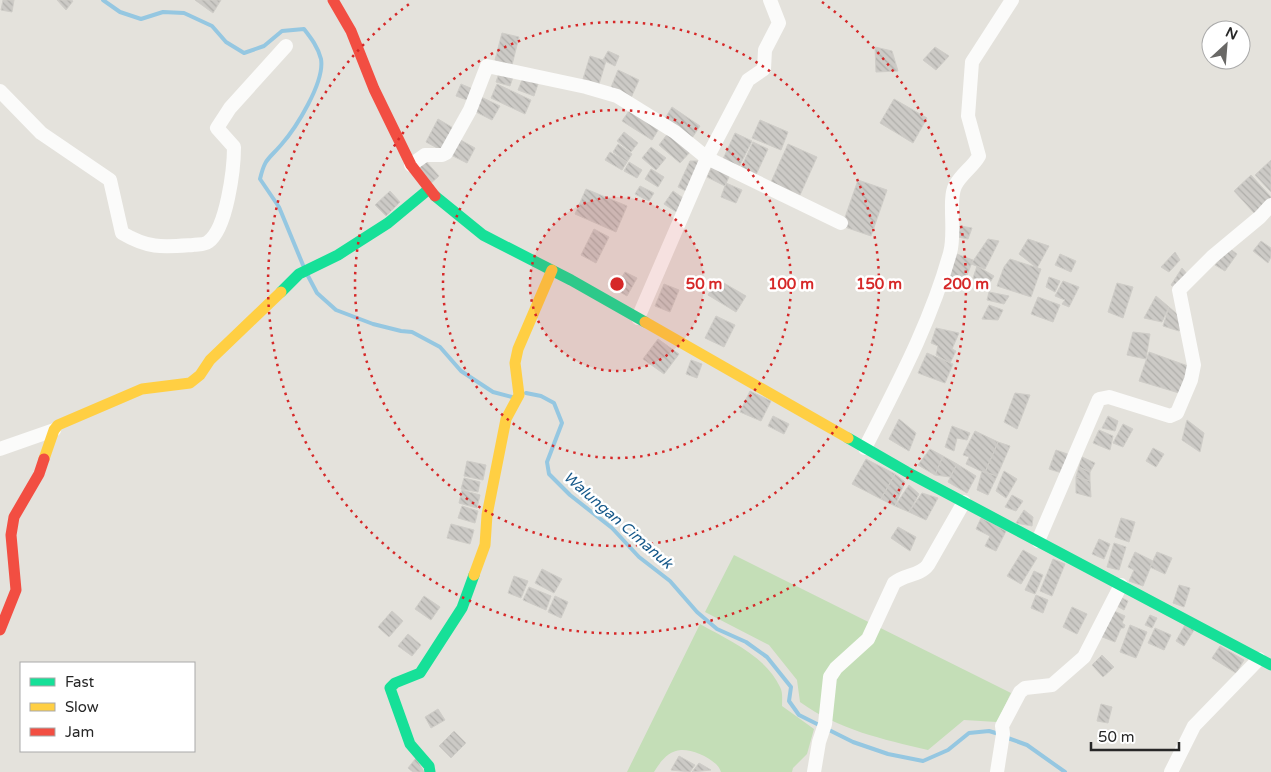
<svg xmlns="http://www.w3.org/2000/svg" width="1271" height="772" viewBox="0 0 1271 772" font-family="'Varela Round',sans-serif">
<defs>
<pattern id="building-back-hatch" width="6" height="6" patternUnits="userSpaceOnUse" patternTransform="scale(1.25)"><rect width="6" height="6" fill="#cccac6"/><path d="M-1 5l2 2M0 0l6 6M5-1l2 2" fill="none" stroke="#afaeaa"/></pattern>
</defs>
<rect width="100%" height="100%" fill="#e4e2dc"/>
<path fill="#c4deb7" d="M734,555L1011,693L997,722L964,720L928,750C882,739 839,730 800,702L797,680L769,645L705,612Z
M700,624C728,640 766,656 780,687C783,692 782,700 782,706L814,729L807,754L793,768L792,772H721C718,760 693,749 681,750C668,751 660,762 654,772H627Z"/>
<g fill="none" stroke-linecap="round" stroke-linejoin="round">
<path stroke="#95c7e1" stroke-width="4" d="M103,0L120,12L141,19L163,12L184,13L212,26L226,42L244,53L264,46L282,31L304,29C311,38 318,47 321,59C325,82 296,128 281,145C268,160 265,158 260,179L279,207L303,265
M308,276L317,293L336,310L373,324L401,331L412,332L440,347L461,371L493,392L512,397
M526,393L541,396L554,403L562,423L547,462L549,474L570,495L612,528L639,557L670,581L697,612L717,629L746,642L767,657L791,687L789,701L799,715L853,742L888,754L923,761L948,750L969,733L989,731L999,734
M1005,737L1027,745L1065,772"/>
</g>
<path fill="url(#building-back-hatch)" stroke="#cfcdc8" d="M3,0H14L12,12L1,10Z
M57,0H71L73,1L66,10Z
M195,0H221L213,13Z
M502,33L519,37L512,65L495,60Z
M875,47L892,51L898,71L876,72Z
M935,47L949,56L936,70L923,60Z
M608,51L619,56L615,66L603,60Z
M590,56L606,61L599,84L583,79Z
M618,70L639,80L630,100L610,90Z
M499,73L513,77L510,86L496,82Z
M524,75L539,81L534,96L518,90Z
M461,84L475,90L470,101L456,96Z
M497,84L531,100L525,114L491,98Z
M481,97L500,106L492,120L474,111Z
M894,99L927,118L913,143L880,123Z
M672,107L700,126L692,138L664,120Z
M631,108L660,127L652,140L622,121Z
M438,119L455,129L443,151L426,142Z
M760,120L788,132L781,150L752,138Z
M624,132L638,143L631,152L617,141Z
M669,132L691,151L680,163L659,145Z
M735,133L752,141L739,167L723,159Z
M457,138L475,148L467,163L449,154Z
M753,142L768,149L755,177L740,170Z
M618,144L632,154L627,162L613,152Z
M788,144L817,157L800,195L771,182Z
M651,147L666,158L656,170L642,158Z
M610,152L627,162L622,170L605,160Z
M423,158L439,176L430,184L414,165Z
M1271,160V192L1255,175Z
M690,161H702L688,192L678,187Z
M629,162L642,170L637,178L624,171Z
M713,164L731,172L725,186L707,177Z
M651,169L664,177L658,187L645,179Z
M1251,175L1271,197V200L1255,214L1234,191Z
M858,180L887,190L871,236L842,226Z
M726,183L742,190L736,203L721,197Z
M640,186L654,193L649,201L635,194Z
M586,189L627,206L616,232L575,214Z
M390,191L400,202L386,216L375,205Z
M673,191L686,200L678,213L664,204Z
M960,226L972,228L968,239L958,237Z
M594,229L609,237L596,263L581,255Z
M988,239L999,241L985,269L971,264Z
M1028,239L1049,246L1037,268L1019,254Z
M1261,241L1271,248V257L1268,263L1253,251Z
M1229,248L1237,254L1225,271L1215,265Z
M1175,252L1180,260L1169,272L1161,267Z
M954,253L973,260L965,280L956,275L952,287L943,281Z
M1060,254L1076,261L1071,272L1055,265Z
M1010,259L1041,269L1031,297L997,286L1004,267Z
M977,266L994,276L989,284L973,278Z
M1182,268L1188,275L1179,290L1171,285Z
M625,272L637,278L627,296L615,289Z
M1049,277L1060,281L1055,292L1046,287Z
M717,279L746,296L736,312L708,295Z
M1063,281L1079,287L1069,307L1062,304L1065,300L1055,296Z
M1117,283L1133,287L1123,318L1108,312Z
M664,284L679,290L670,312L655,306Z
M989,292L1009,296L1004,304L987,300Z
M1156,296L1169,307L1162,322L1144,318Z
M1038,297L1060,305L1053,322L1031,314Z
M989,305L1003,310L998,320L982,319Z
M1169,307L1185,321L1179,331L1163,326Z
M716,316L735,325L724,347L705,338Z
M936,328L959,333L952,349L956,351L950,363L936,355L938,346L931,343Z
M1133,332L1150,334L1146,359L1127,355Z
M658,339L679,354L664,374L643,359Z
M1149,352L1188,366L1179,393L1139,381Z
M927,353L953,364L945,383L918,373Z
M691,360L702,364L697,378L686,374Z
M750,391L771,401L761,421L740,412Z
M1015,393L1030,395L1017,429L1004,422Z
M773,416L789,424L784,434L768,426Z
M1108,416L1118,421L1115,431L1102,428Z
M899,419L916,433L909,451L889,439Z
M1187,420L1204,433L1200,452L1182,440Z
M1123,424L1133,429L1123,447L1113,443Z
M952,426L970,433L967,440L957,438L954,451L945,447Z
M1099,430L1113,436L1110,450L1093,443Z
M975,431L998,442L985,473L966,464L969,457L963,455Z
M998,442L1010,446L997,476L985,472Z
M1153,448L1164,454L1156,467L1146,461Z
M930,449L943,456L935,475L918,465Z
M1056,450L1070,455L1062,473L1049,469Z
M943,456L957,464L950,477L935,475Z
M1082,457L1095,463L1090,472L1079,467Z
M866,459L895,474L881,499L852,484Z
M467,461L486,465L483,480L464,476Z
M957,464L976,476L967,493L948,482Z
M1079,467L1090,472V481L1076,477Z
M982,471L997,476L988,495L977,490Z
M1004,471L1017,479L1006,498L996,491Z
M895,474L905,482L895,506L881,499Z
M1076,477L1090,481L1091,497L1076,493Z
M464,478L480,482L478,492L461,489Z
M909,485L919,494L909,512L895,506Z
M462,490L480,495L477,508L459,503Z
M922,493L938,498L926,520L909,512Z
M1012,495L1023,501L1016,511L1005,507Z
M462,506L478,511L475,523L458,518Z
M1024,510L1033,517L1032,526L1016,523Z
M981,518L1006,531L996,551L985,546L990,536L976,529Z
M1121,518L1135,522L1129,542L1115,537Z
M451,524L474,530L470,544L447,538Z
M898,527L916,537L910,551L891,538Z
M1099,539L1110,544L1104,559L1092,554Z
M1114,543L1126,547L1119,570L1107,567Z
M1023,550L1037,558L1021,584L1007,576Z
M1135,552L1153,561L1143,586L1129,581L1134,570L1128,567Z
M1157,552L1172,558L1165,574L1150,567Z
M1053,559L1065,564L1052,596L1040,591Z
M542,569L562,579L554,593L535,583Z
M1034,571L1043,575L1035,594L1025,590Z
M514,576L528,581L521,598L508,593Z
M1179,585L1190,588L1184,607L1173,603Z
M529,587L551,596L546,610L523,600Z
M1036,595L1048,600L1043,613L1031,608Z
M424,596L440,607L431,620L415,609Z
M555,596L568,602L561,618L548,612Z
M1122,598L1128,601L1124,610L1117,606Z
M1072,607L1087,614L1077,634L1063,627Z
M1112,610L1125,616L1122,623L1125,625L1124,628H1121L1115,642L1100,636Z
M392,611L403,621L389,637L378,627Z
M1150,615L1157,618L1152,628L1145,625Z
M1130,625L1147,632L1136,658L1120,652Z
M1185,625L1194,630L1184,646L1176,641Z
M1155,628L1171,635L1164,650L1148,643Z
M408,634L421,645L412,656L398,646Z
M1220,646L1244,660L1236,673L1212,658Z
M1102,655L1114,667L1103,677L1092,665Z
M1101,704L1112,707L1108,723L1097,721Z
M438,709L445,720L431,728L425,717Z
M454,731L466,743L451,758L439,746Z
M679,756L695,765L690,772L671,770Z
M416,758L424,772H413L408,768Z
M699,763L711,770L692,772Z"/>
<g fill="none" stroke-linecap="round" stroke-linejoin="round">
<path stroke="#fbfbfa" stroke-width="14" d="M0,91L41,133L110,180L122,233C149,249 163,247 193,245C198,244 204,245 208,242C227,229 234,168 234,147L217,128L230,108L286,46
M411,165L425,155H442L446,153L470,110L487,66L586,87L617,96L675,132L707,158L748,80L764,69L765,50L779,23L770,0
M638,318L707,158L841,223
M865,448C897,385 931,322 950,253C956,233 948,200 955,186C961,174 973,167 979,156L968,116L972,62L1012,0
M0,449L54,430
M1038,541L1099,399L1109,397L1170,416L1177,413L1191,380L1194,365L1179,290L1212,257L1260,217L1271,205
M814,772L819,742L825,724L830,677L836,668L868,639L894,583C904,574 920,576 928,565L964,502
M997,772L1003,734L1002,726L1020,692L1025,688L1052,685L1084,657L1121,585
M1171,772L1194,726L1259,659"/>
<path stroke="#16e098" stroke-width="11" d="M435,196L483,235L571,280L645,322
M281,292L299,274L338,255L388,223L429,189
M848,438L907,472L1271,665
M430,772L429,766L410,744L390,688L395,683L420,673L462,608L474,575"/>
<path stroke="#ffcf43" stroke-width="11" d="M645,322L848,438
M44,459L54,430L58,425L142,389L190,383L200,375L210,360L281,292
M474,575L485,545L487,515L506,419L519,395L515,363L518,349L552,270"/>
<path stroke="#f24e42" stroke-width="11" d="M333,0L351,31L374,89L411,165L435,196
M0,630L16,590L11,535L14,517L39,474L44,459"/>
</g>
<circle cx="617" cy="284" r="87" fill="#d62828" fill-opacity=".12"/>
<g fill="none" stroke="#d62828" stroke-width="2.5" stroke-dasharray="2.5 5">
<circle cx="617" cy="284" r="87"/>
<circle cx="617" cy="284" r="174"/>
<circle cx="617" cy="284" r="262"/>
<path d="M822 2A349 349 0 1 1 412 2"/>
</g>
<g text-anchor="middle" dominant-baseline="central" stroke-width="5" stroke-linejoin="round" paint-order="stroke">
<g font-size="15" font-style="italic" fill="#17598a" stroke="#fff">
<text transform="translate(618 520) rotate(41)">Walungan Cimanuk</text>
</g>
</g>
<circle cx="617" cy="284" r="8" fill="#d62828" stroke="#fff" stroke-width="2.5"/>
<g font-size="15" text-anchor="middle" font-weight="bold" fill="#d62828" stroke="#fff" stroke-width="5" stroke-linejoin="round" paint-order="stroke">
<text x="704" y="289">50 m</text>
<text x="791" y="289">100 m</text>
<text x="879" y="289">150 m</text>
<text x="966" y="289">200 m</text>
</g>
<rect x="20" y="662" width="175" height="90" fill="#ffffff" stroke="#a9a9a9"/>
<rect x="30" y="678" width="25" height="8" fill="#16e098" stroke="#a9a9a9"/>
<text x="65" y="687" font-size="15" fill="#272727">Fast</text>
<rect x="30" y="703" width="25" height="8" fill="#ffcf43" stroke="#a9a9a9"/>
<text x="65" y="712" font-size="15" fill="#272727">Slow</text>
<rect x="30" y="728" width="25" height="8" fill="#f24e42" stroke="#a9a9a9"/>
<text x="65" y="737" font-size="15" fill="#272727">Jam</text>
<g transform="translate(1226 45) rotate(26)"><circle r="24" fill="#ffffff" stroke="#a9a9a9"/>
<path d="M0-4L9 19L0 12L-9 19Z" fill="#696866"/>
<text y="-8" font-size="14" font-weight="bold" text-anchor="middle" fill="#272727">N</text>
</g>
<path d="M1091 742v8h88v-8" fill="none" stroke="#272727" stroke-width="2.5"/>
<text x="1098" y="742" font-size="15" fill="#272727" stroke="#ffffff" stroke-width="4" paint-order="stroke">50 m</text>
</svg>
